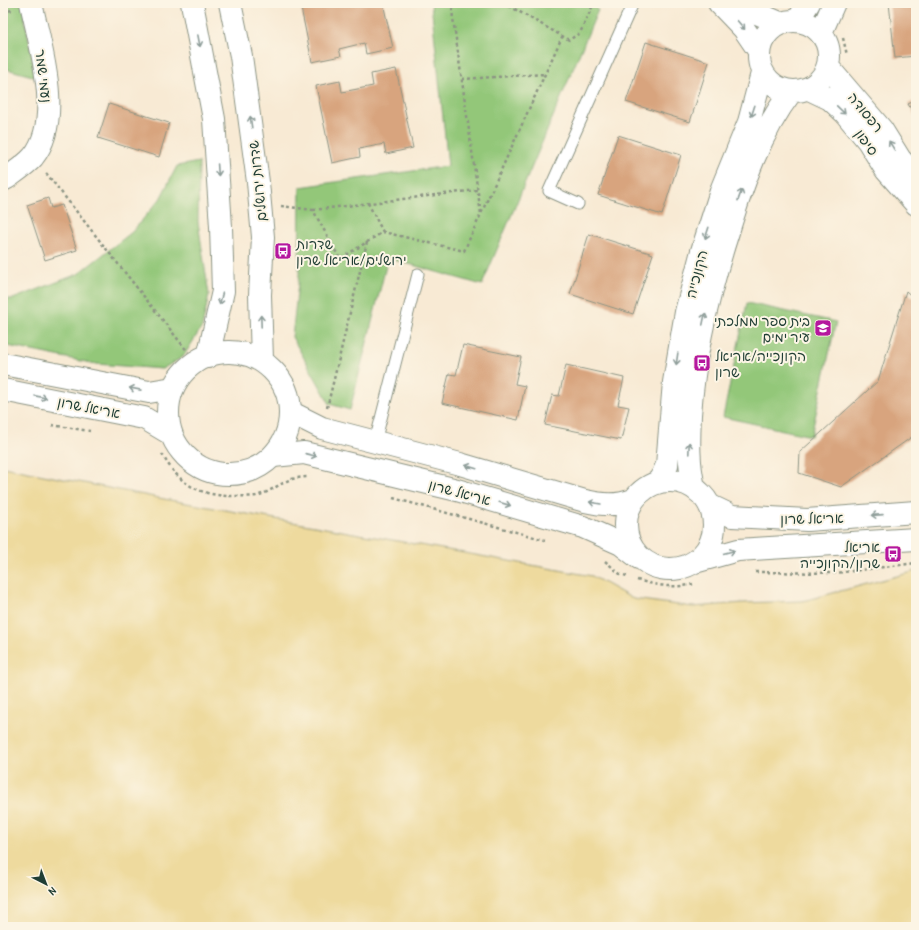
<svg xmlns="http://www.w3.org/2000/svg" width="919" height="930" viewBox="0 0 919 930" font-family="'Patrick Hand','Playpen Sans Hebrew',sans-serif">
<rect width="100%" height="100%" fill="#fcf5e5"/>
<filter id="ink" filterUnits="userSpaceOnUse"><feTurbulence type="fractalNoise" baseFrequency=".025" numOctaves="2"/><feDisplacementMap in="SourceGraphic" scale="8" xChannelSelector="R" yChannelSelector="G"/><feConvolveMatrix kernelMatrix="1 2 1 2 8 2 1 2 1" color-interpolation-filters="sRGB"/></filter>
<filter id="wash" filterUnits="userSpaceOnUse"><feTurbulence type="fractalNoise" baseFrequency=".012" numOctaves="4" result="noise"/><feDisplacementMap in="SourceGraphic" scale="16" xChannelSelector="R" yChannelSelector="G"/><feGaussianBlur stdDeviation="0.9" result="paint"/><feColorMatrix in="noise" values="0 0 0 0 0 0 0 0 0 0 0 0 0 0 0 0 0 1.4 0 .05"/><feComposite in="paint" operator="in"/></filter>
<g filter="url(#wash)">
<rect width="100%" height="100%" fill="#f8ead4"/>
<path fill="#93c779" stroke="#598256" d="M3,3H22L36,77L3,68Z
M431,3H586L598,10L482,285L388,258L350,410L330,404L292,337L299,275L300,187L448,166Z
M199,162L198,222L209,295L202,327L183,357L162,369L96,364L3,345V299H13L78,274L132,232L160,199L177,166Z
M747,303L836,322L811,436L723,417Z"/>
<path fill="#eeda9e" stroke="#868c69" d="M3,467L164,499L592,576L633,599L693,607L743,603L803,601L916,571V927H3Z"/>
<g id="blocks">
<path fill="#d8a47e" d="M300,3H383L393,48L366,54L364,43L339,49L341,56L312,62Z
M889,3H916V56L895,58Z
M646,42L709,62L690,122L626,102Z
M396,69L413,148L386,154L384,144L359,149L360,157L332,163L316,86L340,81L342,92L373,86L371,74Z
M916,100V118L908,104Z
M109,104L169,123L159,157L98,138Z
M618,135L681,155L662,215L598,195Z
M48,198L51,208L62,205L77,250L45,260L27,205Z
M589,234L653,254L633,314L570,294Z
M906,291L916,300V434L841,487L799,473L800,452L878,381Z
M463,345L521,357L515,384L525,386L518,420L442,403L449,374L456,375Z
M566,365L624,378L618,405L629,407L621,440L545,425L552,395L559,396Z"/>
</g>
</g>
<g filter="url(#ink)">
<use href="#blocks" fill-opacity="0" stroke="#8c9484" stroke-width="1"/>
<g fill="none" stroke-linecap="round" stroke-linejoin="round">
<g stroke="#8c9484" stroke-width="13">
<path id="service" d="M578,204L549,191L633,3
M375,442L418,274"/>
</g>
<g stroke="#8c9484" stroke-width="24">
<path id="minor" d="M719,3L744,29L759,51
M745,3L759,14L780,23
M759 56a35 35 0 1 1 70 0a35 35 0 1 1-70 0Z
M797,21L809,3
M821,33L834,3
M828,67L882,130L900,159L916,177
M809,89L830,99L845,113L868,141L886,170L916,204
M3,180L7,178C15,172 26,165 33,157C64,119 40,46 31,3
M658,482L663,474L667,465L674,382L686,312L702,251L722,188L749,122L762,73
M694,487C688,462 689,440 690,415C694,352 709,291 728,232C743,183 760,133 791,92"/>
</g>
<g stroke="#8c9484" stroke-width="24">
<path id="tertiary" d="M292,413L322,428L460,464L585,501C603,505 616,506 633,500
M273,456L304,453L457,490L583,527L621,544L639,558
M626 525a44 44 0 1 1 88 0a44 44 0 1 1-88 0Z
M711,506L732,516L807,520L916,512
M695,562L738,550L916,539"/>
</g>
<g stroke="#8c9484" stroke-width="24">
<path id="secondary" d="M192,3L214,119L221,227L223,291L208,357
M230,3L241,56L258,182L263,237L260,295L262,360
M168 413a61 61 0 1 1 122 0a61 61 0 1 1-122 0Z
M3,364L149,392L173,388
M3,390L144,418L171,434"/>
</g>
<path stroke="#8c9484" stroke-width="2.5" stroke-dasharray="3 3" stroke-linecap="butt" d="M456,3L452,11L481,214
M504,3L569,40L580,33L594,3
M3,12L12,10
M843,38L847,55
M462,79L545,74
M46,173L188,352
M368,203L383,232
M281,206L313,210L340,259L383,232L464,251L562,37
M313,210L477,190
M175,368L187,358
M327,408L367,242
M52,425L90,431
M162,454C179,485 201,497 237,496C243,496 250,497 256,496C269,493 280,483 292,479C297,478 302,477 307,477
M393,498L545,540
M605,561L620,574L627,576
M755,572L836,573L916,563
M637,580C654,585 676,589 693,584"/>
<use href="#service" stroke="#fff" stroke-width="11"/>
<use href="#minor" stroke="#fff" stroke-width="22"/>
<use href="#tertiary" stroke="#fff" stroke-width="22"/>
<use href="#secondary" stroke="#fff" stroke-width="22"/>
</g>
<defs><path id="oneway-shaft" d="M-6 0H5M1.5-3L5.5 0L1.5 3" fill="none" stroke-width="1.6" stroke-linecap="round" stroke-linejoin="round"/></defs>
<g stroke="#8f9e9a">
<use href="#oneway-shaft" transform="translate(741 25) rotate(50)"/>
<use href="#oneway-shaft" transform="translate(199 41) rotate(79)"/>
<use href="#oneway-shaft" transform="translate(841 110) rotate(44)"/>
<use href="#oneway-shaft" transform="translate(753 111) rotate(108)"/>
<use href="#oneway-shaft" transform="translate(251 122) rotate(-98)"/>
<use href="#oneway-shaft" transform="translate(892 146) rotate(-122)"/>
<use href="#oneway-shaft" transform="translate(218 170) rotate(86)"/>
<use href="#oneway-shaft" transform="translate(740 195) rotate(-70)"/>
<use href="#oneway-shaft" transform="translate(707 233) rotate(108)"/>
<use href="#oneway-shaft" transform="translate(221 299) rotate(104)"/>
<use href="#oneway-shaft" transform="translate(704 319) rotate(-78)"/>
<use href="#oneway-shaft" transform="translate(261 321) rotate(-92)"/>
<use href="#oneway-shaft" transform="translate(677 359) rotate(98)"/>
<use href="#oneway-shaft" transform="translate(135 389) rotate(-169)"/>
<use href="#oneway-shaft" transform="translate(41 397) rotate(11)"/>
<use href="#oneway-shaft" transform="translate(689 448) rotate(-88)"/>
<use href="#oneway-shaft" transform="translate(311 455) rotate(14)"/>
<use href="#oneway-shaft" transform="translate(471 467) rotate(-164)"/>
<use href="#oneway-shaft" transform="translate(595 503) rotate(-170)"/>
<use href="#oneway-shaft" transform="translate(505 504) rotate(16)"/>
<use href="#oneway-shaft" transform="translate(877 515) rotate(176)"/>
<use href="#oneway-shaft" transform="translate(729 552) rotate(-14)"/>
</g>
</g>
<defs>
<g id="bus-square" transform="scale(0.9)"><rect x="-9" y="-9" width="18" height="18" rx="4" fill="#b5179e" stroke="#fcf5e5"/><path d="M-5-6H5V4H4V6H2V4H-2V6H-4V4H-5ZM-3.5-4V0h7V-4ZM-3.5 1.2v1.5H-2V1.2ZM2 1.2v1.5H3.5V1.2Z" fill="#fff"/></g>
<g id="school-square" transform="scale(0.9)"><rect x="-9" y="-9" width="18" height="18" rx="4" fill="#b5179e" stroke="#fcf5e5"/><path d="M0-5L7-2L0 1L-7-2ZM-4 1L0 2.5L4 1V4Q0 6-4 4Z" fill="#fff"/></g>
</defs>
<g fill-rule="evenodd">
<use href="#bus-square" x="283" y="251"/>
<use href="#school-square" x="823" y="328"/>
<use href="#bus-square" x="702" y="363"/>
<use href="#bus-square" x="893" y="554"/>
</g>
<g text-anchor="middle" dominant-baseline="central" stroke-width="4" stroke-linejoin="round" paint-order="stroke">
<g font-size="14" fill="#1f3d34" stroke="#fcf5e5">
<text transform="translate(44 76) rotate(83)">נעמי שמר</text>
<text transform="translate(866 112) rotate(51)">רפסודה</text>
<text transform="translate(867 142) rotate(54)">סיפון</text>
<text transform="translate(257 181) rotate(-96)">שדרות ירושלים</text>
<text transform="translate(696 274) rotate(-75)">הקונכייה</text>
<text transform="translate(89 407) rotate(11)">אריאל שרון</text>
<text transform="translate(460 492) rotate(15)">אריאל שרון</text>
<text transform="translate(812 518) rotate(-1)">אריאל שרון</text>
</g>
<g font-size="14" fill="#1f3d34" stroke="#fcf5e5" text-anchor="start">
<text x="296" y="243">שדרות<tspan x="296" dy="16">ירושלים/אריאל שרון</tspan></text>
<text x="810" y="320" text-anchor="end">בית ספר ממלכתי<tspan x="810" dy="16">עיר ימים</tspan></text>
<text x="715" y="355">הקונכייה/אריאל<tspan x="715" dy="16">שרון</tspan></text>
<text x="880" y="546" text-anchor="end">אריאל<tspan x="880" dy="16">שרון/הקונכייה</tspan></text>
</g>
</g>
<rect width="919" height="930" fill="none" stroke="#fcf5e5" stroke-width="16"/>
<g transform="translate(46 884) rotate(138)" stroke="#fcf5e5" stroke-width="3" paint-order="stroke">
<path d="M0-3L7 15L0 10L-7 15Z" fill="#1f3d34"/>
<text y="-6" font-size="11" font-weight="bold" text-anchor="middle" fill="#1f3d34">N</text>
</g>
</svg>
